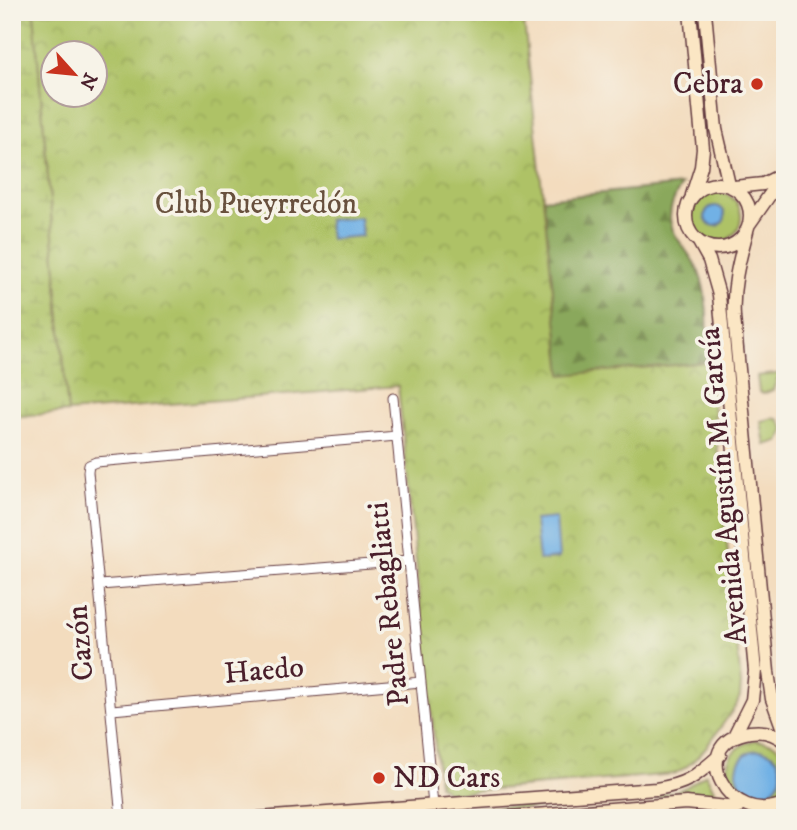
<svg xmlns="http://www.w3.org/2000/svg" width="797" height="830" viewBox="0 0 797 830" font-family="'IM FELL DW Pica',serif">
<defs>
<pattern id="forest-firs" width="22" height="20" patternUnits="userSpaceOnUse" patternTransform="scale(1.75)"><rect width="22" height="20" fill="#8aa85b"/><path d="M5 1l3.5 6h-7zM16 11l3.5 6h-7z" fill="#73884b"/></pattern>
<pattern id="wetland-marsh" width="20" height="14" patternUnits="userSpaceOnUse" patternTransform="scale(1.75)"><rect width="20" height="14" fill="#aec266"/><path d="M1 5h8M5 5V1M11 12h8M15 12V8" fill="none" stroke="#97a659"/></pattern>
<pattern id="park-crowns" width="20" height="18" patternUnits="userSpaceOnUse" patternTransform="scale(1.75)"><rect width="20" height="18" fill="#aec266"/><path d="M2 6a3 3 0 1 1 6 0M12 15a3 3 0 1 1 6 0" fill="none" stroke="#97a659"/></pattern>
</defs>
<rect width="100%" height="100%" fill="#f7f3e8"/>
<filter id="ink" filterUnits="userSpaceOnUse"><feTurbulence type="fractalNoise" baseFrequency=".0143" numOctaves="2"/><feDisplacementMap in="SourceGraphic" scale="14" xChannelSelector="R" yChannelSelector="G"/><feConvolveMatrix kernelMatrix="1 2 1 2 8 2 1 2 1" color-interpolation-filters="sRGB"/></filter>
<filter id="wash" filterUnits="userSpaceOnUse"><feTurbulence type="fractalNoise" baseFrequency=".00686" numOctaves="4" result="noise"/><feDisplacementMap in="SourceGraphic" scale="28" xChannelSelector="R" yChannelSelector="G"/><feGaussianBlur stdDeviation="1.57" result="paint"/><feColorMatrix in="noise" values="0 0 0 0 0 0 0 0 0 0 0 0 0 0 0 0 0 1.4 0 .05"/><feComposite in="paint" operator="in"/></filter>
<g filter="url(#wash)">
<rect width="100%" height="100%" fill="#f3dcbe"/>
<path fill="#aec266" stroke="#7c7048" stroke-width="2" d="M691 217a25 25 0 1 1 50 0a25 25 0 1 1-50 0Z
M785,373V377L777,379L773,390L763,394L759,392L757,376Z
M774,418L779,420L785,430L779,441L765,445L761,421Z
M755,740L774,744L785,755V789C751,830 692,758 755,740Z
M706,774L720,803L694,796H673L417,818H360L671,793L686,787Z
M686,807L726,818H563Z"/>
<path fill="url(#forest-firs)" stroke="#6a6443" stroke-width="2" d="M682,185C650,232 691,241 702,281C709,306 707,336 709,362L562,376L543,199Z"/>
<path fill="url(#wetland-marsh)" stroke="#7c7048" stroke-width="2" d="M12,12H34L68,412L12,417Z"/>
<path fill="url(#park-crowns)" stroke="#7c7048" stroke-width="2" fill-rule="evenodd" d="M34,12H523L562,375L709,362L741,684L740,696L736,706C718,729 701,762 674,774L449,793L439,785L398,386L68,412ZM52,52H94V94H52Z"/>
<path fill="#71b1e5" stroke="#5e6888" stroke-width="2" d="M705 216a10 10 0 1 1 20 0a10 10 0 1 1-20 0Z
M360,217L362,236L330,239L328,220Z
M556,518L559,558L539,560L535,520Z
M737 772a22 22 0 1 1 44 0a22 22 0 1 1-44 0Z"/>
</g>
<g filter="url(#ink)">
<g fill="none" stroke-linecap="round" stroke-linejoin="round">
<g stroke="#633b41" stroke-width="11">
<path id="street" d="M393,398L433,805
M100,585L409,561
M112,710L421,682
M121,818L88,472L89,465L96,462L397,436"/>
</g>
<g stroke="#633b41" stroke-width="15">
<path id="secondary" d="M690,12L703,149L701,167L692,195
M705,12L716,129L729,185
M686 216a32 32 0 1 1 64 0a32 32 0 1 1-64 0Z
M734,187L763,184L779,176
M750,223L785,173
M747,231C739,261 732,286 734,317L768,672L772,699L785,735
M699,242L709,260L719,295L755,671L752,700L733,738
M785,742C775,733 763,730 750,732C683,743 729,830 785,803
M259,818L656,789C688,784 696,776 720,755
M496,818L686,803L737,808"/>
</g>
<use href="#street" stroke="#fff" stroke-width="9"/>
<use href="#secondary" stroke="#fbe6c4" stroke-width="12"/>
</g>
</g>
<g fill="#c8321e" stroke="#f7f3e8" stroke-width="2.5">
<circle cx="757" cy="84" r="7"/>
<circle cx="379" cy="778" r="7"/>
</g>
<g text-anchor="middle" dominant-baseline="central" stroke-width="7" stroke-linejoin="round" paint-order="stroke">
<g font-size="30" fill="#4a1f2b" stroke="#f7f3e8" text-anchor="end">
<text x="743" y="84">Cebra</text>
<text x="393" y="778" text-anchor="start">ND Cars</text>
</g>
<g font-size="30" fill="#68503d" stroke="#f7f3e8">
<text x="256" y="204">Club Pueyrredón</text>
</g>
<g font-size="30" fill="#4a1f2b" stroke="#f7f3e8">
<text transform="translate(724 486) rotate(-95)">Avenida Agustín M. García</text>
<text transform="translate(389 604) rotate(-96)">Padre Rebagliatti</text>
<text transform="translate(81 643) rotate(-95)">Cazón</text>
<text transform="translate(264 671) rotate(-5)">Haedo</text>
</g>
</g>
<rect width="797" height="830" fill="none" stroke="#f7f3e8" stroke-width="42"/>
<g transform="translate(74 74) rotate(117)"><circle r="33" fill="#f7f3e8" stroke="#b29e9c" stroke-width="2"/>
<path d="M0-5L12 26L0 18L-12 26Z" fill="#c8321e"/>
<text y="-10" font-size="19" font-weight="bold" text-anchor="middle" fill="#4a1f2b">N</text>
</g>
</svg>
